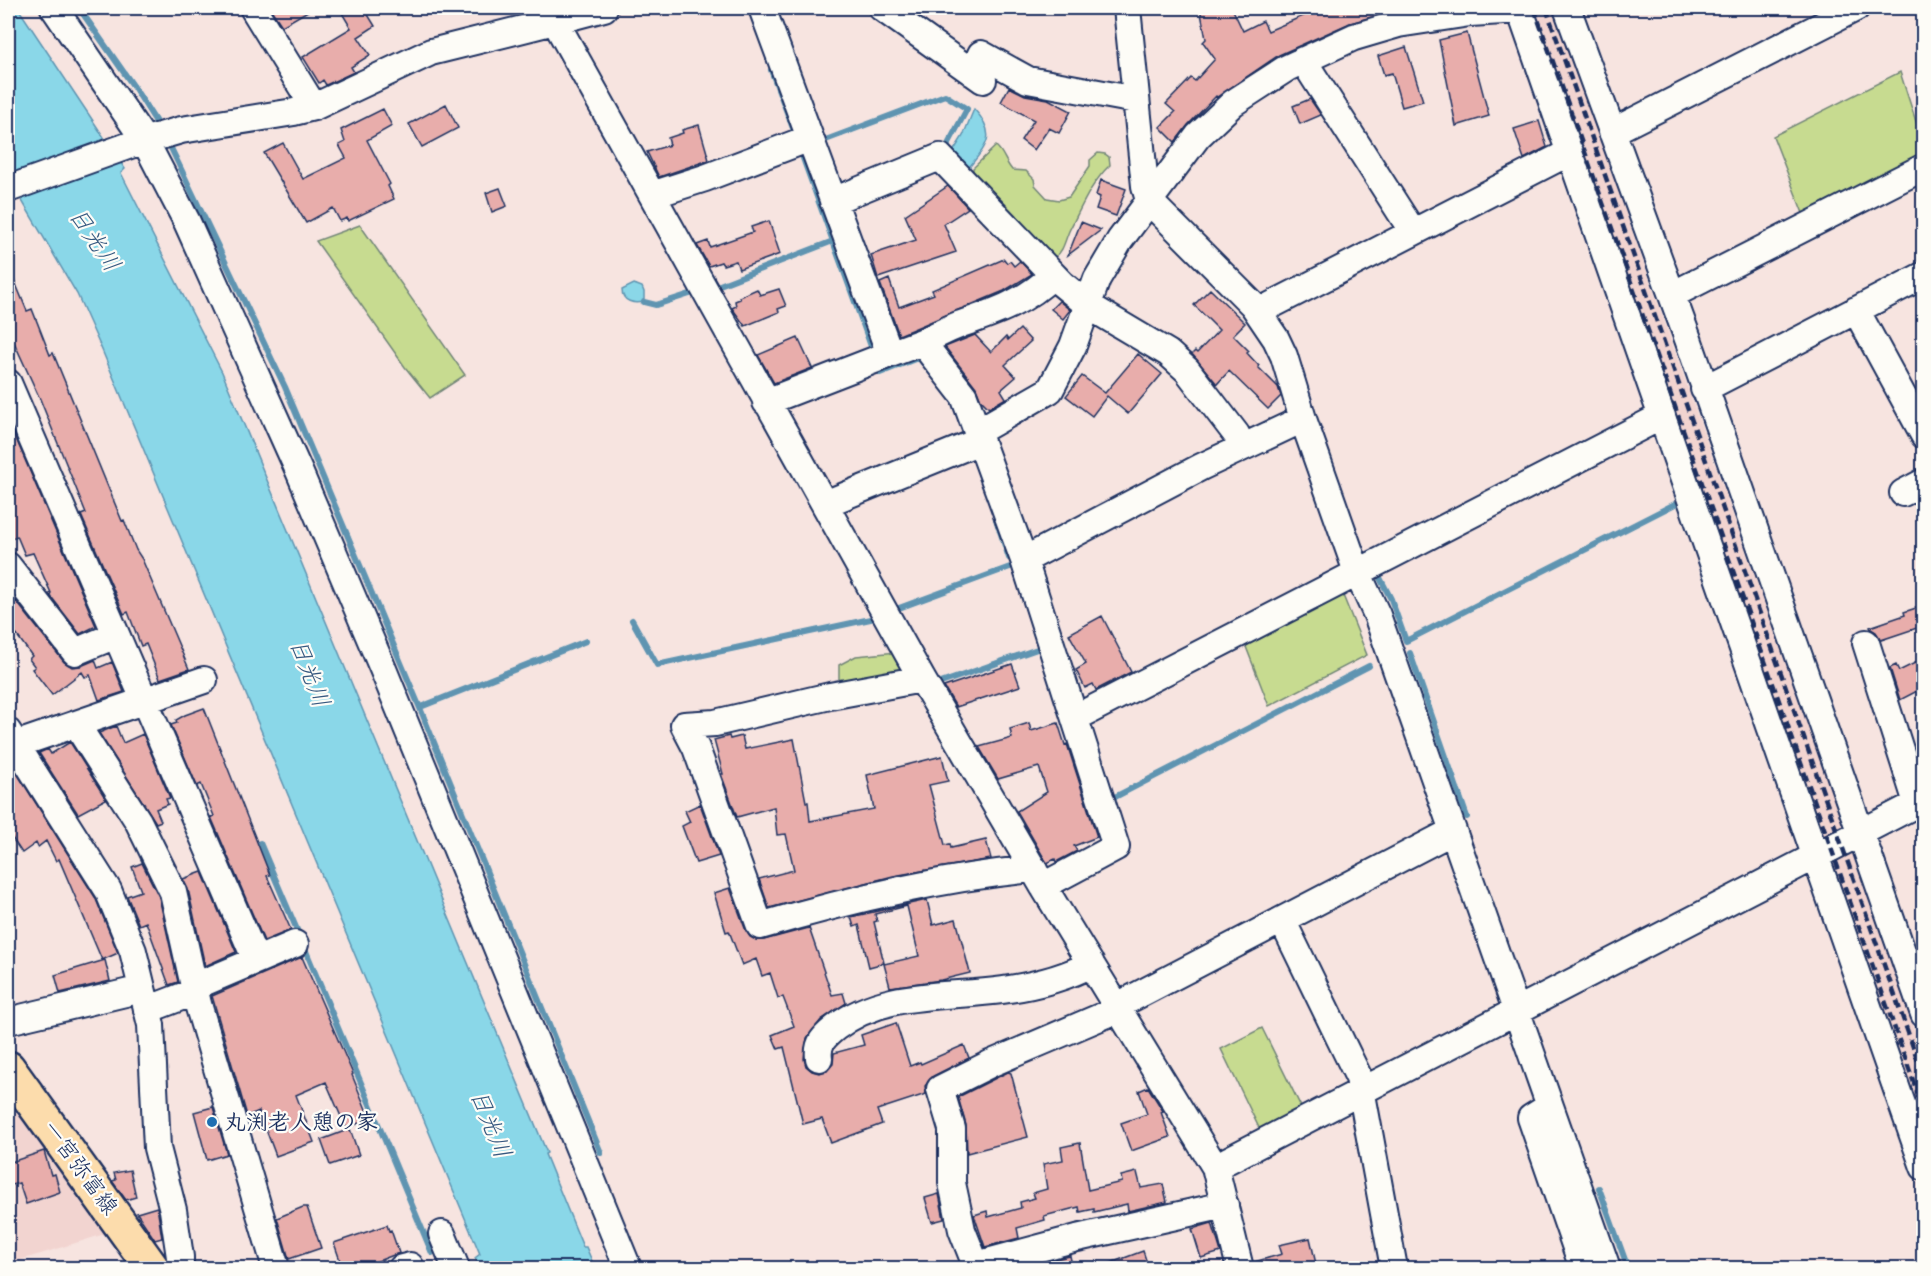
<svg xmlns="http://www.w3.org/2000/svg" width="1931" height="1276" viewBox="0 0 1931 1276" font-family="'Architects Daughter','Klee One',sans-serif">
<rect width="100%" height="100%" fill="#f7e4e0"/>
<filter id="ink" filterUnits="userSpaceOnUse"><feTurbulence type="fractalNoise" baseFrequency=".0167" numOctaves="2"/><feDisplacementMap in="SourceGraphic" scale="12" xChannelSelector="R" yChannelSelector="G"/><feConvolveMatrix kernelMatrix="1 2 1 2 8 2 1 2 1" color-interpolation-filters="sRGB"/></filter>
<g filter="url(#ink)">
<path fill="#f2d4d0" d="M1528,8H1553L1845,831L1820,844Z
M1850,847L1923,1054V1142L1824,860Z
M8,1086L111,1232L8,1264Z"/>
<path fill="#c7db90" stroke="#718577" stroke-width="1.5" d="M1900,72L1923,143V162L1806,221L1773,136Z
M996,146C1004,153 1005,162 1012,170L1026,171L1034,179L1035,185L1047,198L1059,200L1069,197L1090,166V160L1098,153L1105,154L1109,157L1110,165C1091,183 1082,206 1070,229C1065,239 1064,251 1055,257L1039,245L973,176V168Z
M360,225L465,375L430,398L405,367L316,241Z
M1340,588L1367,655L1269,706L1243,639Z
M897,652L905,665L903,677L839,688V665L856,656Z
M1262,1028L1303,1111L1261,1132L1221,1049Z"/>
<path fill="#8ad7e8" stroke="#5e94b1" stroke-width="1.5" d="M8,8H18L125,169L121,173L222,372L547,1153L545,1154L583,1247H586L595,1268H486L484,1265L478,1264L475,1258L480,1254L102,350L77,294L8,177Z
M974,109C999,136 986,146 966,171L951,155L963,136Z
M634,284L642,287L644,292V302C634,304 622,302 622,290Z"/>
<g fill="none" stroke-linecap="round" stroke-linejoin="round">
<path stroke="#5e94b1" stroke-width="6" d="M79,8L134,87L156,122
M771,70L794,131
M823,141L945,95L967,109L944,152
M170,146L285,387L420,708L601,1153
M800,150L872,349
M712,288L833,241
M644,302L656,305L693,293
M879,368L880,373L915,359H920L923,363
M996,519L1009,558L1014,555
M1378,574L1391,599L1406,641L1675,504
M899,608L1010,567
M632,620L657,665L875,618
M1410,653L1467,817
M936,680L938,684L1040,648
M423,706L586,641
M1111,799L1369,666
M260,843L300,937
M303,944L432,1253
M1915,1017L1924,1042
M1599,1188L1628,1268"/>
</g>
<path fill="#e8adab" stroke="#1b2f5e" stroke-width="1.5" d="M270,8H313L282,26Z
M339,8H364L375,26L358,37L370,55L351,67L354,72L326,85L323,80L319,83L303,57L351,28Z
M1200,8H1232L1243,31L1263,21L1268,31L1322,8H1407L1350,23L1279,55L1217,97L1216,96L1188,125L1175,142L1160,127L1175,112L1166,104L1191,78L1195,81L1215,59L1203,42L1206,39Z
M1467,33L1489,116L1456,126L1439,40Z
M1406,47L1423,101L1402,107L1392,73L1384,75L1378,56Z
M1009,87L1025,95L1048,99L1071,111L1059,133L1049,128L1034,150L1021,140L1034,120L1001,102Z
M1310,99L1321,115L1300,124L1293,106Z
M446,104L458,128L422,147L409,124Z
M383,109L392,126L367,140L390,184L388,186L394,199L348,221L347,218L340,221L333,208L306,223L264,153L283,143L303,179L346,158L339,145L345,142L341,130Z
M1539,121L1547,147L1524,159L1514,129Z
M699,125L709,160L659,177L647,152L670,145L668,138L683,133L682,130Z
M1101,180L1126,189L1116,216L1096,209L1100,197L1096,195Z
M948,186L968,208L944,224L956,252L878,278L871,255L916,240L905,215Z
M500,188L507,206L492,212L486,193Z
M769,221L780,254L739,269L736,261L723,265L721,262L709,266L697,245L708,241L710,247L753,232L751,227Z
M1081,222L1101,230L1068,255Z
M1004,259L1007,263L1010,261L1014,266L1020,261L1032,274L1004,291L899,335L880,283L889,279L899,307L934,294L932,290Z
M8,265L27,311L32,309L50,355L53,353L122,521L124,520L136,550L142,559L189,669L160,679L146,644L141,646L128,612L124,614L81,515L86,513L40,399L8,329Z
M757,289L760,295L779,289L786,306L778,309L779,312L745,326L732,308L736,306L735,301L740,299L739,297Z
M1210,289L1245,323L1233,335L1249,351L1247,353L1259,366L1258,367L1278,387L1281,396L1268,409L1229,371L1217,384L1192,354L1195,351L1197,353L1219,330L1194,305Z
M1059,301L1070,310L1063,319L1051,309Z
M1020,329L1031,341L1005,365L1016,377L1001,390L1006,398L989,408L981,400L976,387L945,347L975,335L991,352L1006,337L1008,340Z
M798,338L812,368L774,383L758,355Z
M1138,354L1162,374L1128,414L1107,396L1092,416L1066,396L1082,376L1105,393Z
M8,420L96,626L80,634L49,594L51,593L33,553L25,555L17,536L8,540Z
M16,601L64,662L72,667L81,666L95,660L98,668L112,662L124,692L99,700L90,675L85,677L82,672L52,695L32,669L35,667L29,659L32,656L8,623V609Z
M1919,607L1920,610L1923,609V626L1881,640L1876,632L1871,629L1870,627L1905,615L1904,612Z
M1102,616L1131,672L1096,690L1093,684L1085,688L1076,670L1086,664L1069,634Z
M1917,662L1919,666L1923,663V688L1900,700L1890,668L1896,665L1899,671Z
M1012,664L1020,686L956,707L944,687Z
M204,708L270,875L267,876L291,930L264,941L211,817L214,816L201,784L197,786L171,725L177,723L176,720L185,715Z
M1029,723L1031,731L1058,723L1065,745L1067,744L1097,837L1074,846L1077,851L1056,862L1055,859L1047,863L1017,811L1047,792L1039,767L998,779L979,747L1012,738L1010,729Z
M116,726L123,743L143,734L170,798L166,799L168,804L156,809L161,821L156,823L99,733Z
M729,736L730,739L742,736L745,749L794,739L806,802H808L810,821L874,809L867,775L942,756L948,781L929,785L945,845L950,844L951,848L986,840L991,859L893,876L769,908L759,879L794,870L786,834L777,835L774,807L737,817L721,774H723L714,740Z
M70,742L106,799L78,814L39,753L48,749L51,754Z
M8,759L95,897L118,953L102,960L59,859L56,861L46,841L38,847L36,843L22,853L8,832Z
M700,804L719,856L696,863L682,826L690,822L685,811Z
M142,863L159,897L178,982L169,985L146,922L139,925L127,896L141,891L132,867Z
M202,872L236,952L205,966L188,889L183,879Z
M730,888L746,931L750,937L756,940H764L809,928L832,995L843,993L846,1003L821,1020L807,1038L804,1059L806,1066L812,1071L819,1073L827,1071L833,1064L834,1053L864,1045L861,1035L896,1023L910,1066L920,1062L921,1064L964,1045L969,1058L933,1076L925,1086L926,1094L877,1110L882,1124L831,1143L822,1119L803,1124L784,1047L778,1049L772,1035L794,1026L783,997L778,998L770,973L762,976L756,959L742,965L729,931L726,932L714,893Z
M927,900L933,925L956,919L970,973L941,980L890,987L884,964L919,956L907,906L875,914L877,921L874,922L884,963L869,967L859,925L854,927L851,917Z
M302,957L353,1074L352,1075L370,1119L346,1128L326,1082L296,1095L314,1142L276,1156L259,1111L247,1116L212,996Z
M105,960L110,981L60,993L55,975Z
M1008,1072L1011,1073L1028,1137L967,1153L966,1125L958,1097Z
M1148,1087L1163,1111L1161,1112L1170,1137L1131,1151L1121,1123L1147,1114L1139,1091Z
M213,1107L227,1154L207,1160L194,1112Z
M350,1129L359,1155L330,1165L321,1140Z
M1080,1143L1088,1190L1122,1182L1121,1176L1137,1172L1141,1188L1163,1184L1167,1202L1128,1211L1127,1204L1094,1212V1209L1080,1212L1079,1207L1044,1216L1045,1220L1017,1228L1019,1238L985,1247L974,1215L987,1211L988,1217L1021,1208L1020,1202L1035,1198L1033,1193L1047,1189L1043,1164L1063,1160L1061,1147Z
M44,1151L51,1175L55,1174L60,1192L26,1204L19,1183L8,1186V1163Z
M130,1170L136,1197L126,1200L112,1181L116,1180L114,1173Z
M939,1194L944,1219L932,1222L925,1198Z
M157,1207L162,1238L155,1240L137,1213Z
M303,1207H307L321,1248L289,1259L277,1218Z
M1212,1223L1221,1252L1201,1258L1192,1229Z
M387,1225L389,1231L391,1230L399,1253L357,1269H343L334,1243Z
M1310,1238L1316,1264L1298,1269H1255L1254,1262L1282,1254L1279,1245Z
M1143,1251L1149,1269H1101L1100,1267Z
M1070,1256L1073,1269H1054L1051,1260Z"/>
<g fill="none" stroke-linecap="round" stroke-linejoin="round">
<g stroke="#1b2f5e" stroke-width="30">
<path id="minor" d="M54,8L145,141L187,222L299,471L383,669L628,1268
M253,8L314,107
M548,8L555,21L604,8
M762,8L890,354L922,342L964,396L1024,560L1116,847L1043,886
M882,8L983,80
M1127,8L1145,186L1149,201L1253,305L1276,339L1284,356L1303,419L1357,572L1377,615L1607,1268
M1567,8L1688,339L1924,1014
M1303,60L1413,232
M973,73L981,54L1028,80L1136,100
M1612,132L1856,8
M8,189L136,143L181,130L294,112L314,107L431,52L555,21L922,679L1043,886L1215,1167L1240,1268
M652,195L705,178L810,138
M833,201L940,157L1062,284L1089,306L1168,353L1187,370L1236,434L1243,447
M1672,295L1924,167
M1856,310L1924,435
M1258,312L1570,152
M922,342C935,336 948,329 961,324C996,312 1027,301 1053,275
M8,383L256,960
M1704,389L1924,275
M766,402L890,354
M977,432L1050,390L1073,346L1097,279L1120,240L1198,136L1233,103L1287,68L1354,37L1398,24L1470,13L1520,10L1924,1167
M1903,493L1924,482
M825,504L980,441
M1024,560L1201,467L1303,419
M8,566L75,652L116,635
M1866,643L1917,803
M922,679L830,696L715,723L684,725L696,748L760,926C848,900 943,877 1034,869
M1075,718L1662,416
M76,724L138,821L173,892L198,1004L276,1268
M8,732L108,890L133,951L151,1025L157,1148L173,1210L180,1257V1268
M15,745L204,680
M1282,920L1359,1078L1394,1268
M1117,1006L1453,831
M147,1010L186,995L205,982L295,944
M8,1021L142,989
M819,1058C817,1043 824,1037 835,1028C883,990 946,998 1003,990C1032,986 1065,978 1091,964
M1550,1106L1531,1118L1583,1268
M1215,1167L1924,800
M442,1234L456,1268
M976,1265L1077,1238L1225,1205
M402,1268L410,1266
M977,1268L962,1230L952,1183V1129L940,1089L992,1063L1119,1009"/>
</g>
<g stroke="#1b2f5e" stroke-width="38">
<path id="major" d="M8,1068L152,1268"/>
</g>
<use href="#minor" stroke="#fdfcf7" stroke-width="26"/>
<use href="#major" stroke="#fcdcac" stroke-width="33"/>
<path stroke="#1b2f5e" stroke-width="4.5" stroke-dasharray="9 4.5" stroke-linecap="butt" d="M1534,8L1924,1111
M1546,8L1924,1078"/>
</g>
</g>
<circle fill="#1f6fb2" stroke="#fdfcf7" stroke-width="2" cx="212" cy="1122" r="6"/>
<g text-anchor="middle" dominant-baseline="central" stroke-width="4.5" stroke-linejoin="round" paint-order="stroke">
<g font-size="22" font-weight="bold" fill="#1b2f5e" stroke="#fdfcf7" text-anchor="start">
<text x="224" y="1122">丸渕老人憩の家</text>
</g>
<g font-size="22" fill="#1b2f5e" stroke="#fdfcf7">
<text transform="translate(80 1168) rotate(54)">一宮弥富線</text>
</g>
<g font-size="24" font-style="italic" fill="#375980" stroke="#fdfcf7">
<text transform="translate(94 240) rotate(56)">日光川</text>
<text transform="translate(309 673) rotate(69)">日光川</text>
<text transform="translate(490 1124) rotate(68)">日光川</text>
</g>
</g>
<rect width="1931" height="1276" fill="none" stroke="#fdfcf7" stroke-width="30"/>
<rect x="15" y="15" width="1901" height="1246" fill="none" stroke="#1b2f5e" stroke-width="2" filter="url(#ink)"/>
</svg>
